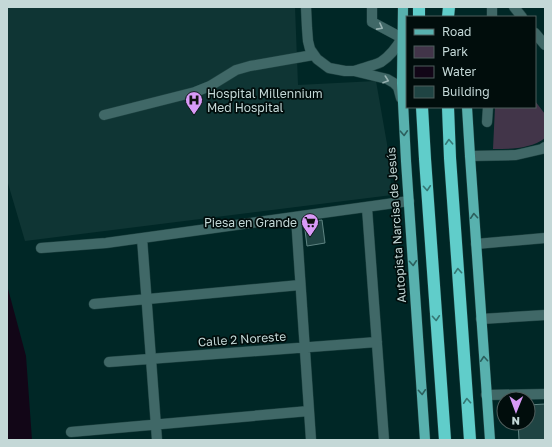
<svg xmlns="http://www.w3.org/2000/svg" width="552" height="447" viewBox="0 0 552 447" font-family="'Golos Text',sans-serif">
<rect width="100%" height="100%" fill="#002726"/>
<path fill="#0f3534" d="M8,7H295L298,85L376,81L387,144L392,195L25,241L7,180V12Z"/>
<path fill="#423549" d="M535,101L545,114V138C531,149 510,149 493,149L495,107H535Z"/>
<path fill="#120617" d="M7,285L26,356L32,440H7Z"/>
<path fill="#1f4443" stroke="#5e8482" d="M322,220L325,243L307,246L304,222Z
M545,404V440H519L518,423H528V405Z"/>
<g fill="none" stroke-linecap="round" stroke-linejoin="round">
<g stroke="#1f4342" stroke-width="11">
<path id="minor" d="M306,7L307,28L308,41L310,49L317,59L329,68L345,71H354L387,79L394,83L398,87L401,98
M514,7L522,17
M492,17V7
M535,33L545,45
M354,71C362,68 373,66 381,62C390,56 397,47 402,38L372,22V7
M104,115L195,92L210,86L236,70L250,66L313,55
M487,122L488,107
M470,156L516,155L542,149L545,147
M367,208L384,440
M296,217L311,440
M142,238L157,440
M476,244L545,238
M41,248L106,243L409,201
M94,304L300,285
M481,319L545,315
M109,362L377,342
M486,395L545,394
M71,432L309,411"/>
</g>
<g stroke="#1f4342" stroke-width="11">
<path id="major" d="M403,7L402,83L406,161L425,440
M467,107L470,156L490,440"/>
</g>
<g stroke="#1f4342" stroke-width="13">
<path id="highway" d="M419,7V17
M448,17L449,7
M422,107L425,159L445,440
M448,107L450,158L470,440"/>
</g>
<use href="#minor" stroke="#406867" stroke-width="10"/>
<use href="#major" stroke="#58b1ae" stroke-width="10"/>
<use href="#highway" stroke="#60cdca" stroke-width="12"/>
</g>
<defs><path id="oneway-chevron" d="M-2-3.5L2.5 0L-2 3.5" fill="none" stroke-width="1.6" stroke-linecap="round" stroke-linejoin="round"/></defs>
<g stroke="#96b1b0">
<use href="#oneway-chevron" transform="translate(380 27) rotate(28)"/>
<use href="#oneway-chevron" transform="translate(386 80) rotate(19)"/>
</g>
<g stroke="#2c5f5d">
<use href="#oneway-chevron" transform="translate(404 133) rotate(87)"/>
<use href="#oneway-chevron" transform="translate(474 216) rotate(-94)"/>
<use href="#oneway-chevron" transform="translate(413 263) rotate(86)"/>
<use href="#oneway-chevron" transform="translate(484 359) rotate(-94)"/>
<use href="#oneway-chevron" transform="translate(422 392) rotate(86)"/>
</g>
<g stroke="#357774">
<use href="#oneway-chevron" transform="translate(449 142) rotate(-93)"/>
<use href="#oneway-chevron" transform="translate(427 188) rotate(86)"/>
<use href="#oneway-chevron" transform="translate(458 271) rotate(-94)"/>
<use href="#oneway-chevron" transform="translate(436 318) rotate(86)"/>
<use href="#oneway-chevron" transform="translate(467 401) rotate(-94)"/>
</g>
<defs>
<g id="hospital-pin" transform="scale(0.9)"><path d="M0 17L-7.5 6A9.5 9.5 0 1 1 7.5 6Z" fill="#d99af7" stroke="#010d0c"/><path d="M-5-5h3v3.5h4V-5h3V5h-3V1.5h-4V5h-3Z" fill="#111"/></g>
<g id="supermarket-pin" transform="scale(0.9)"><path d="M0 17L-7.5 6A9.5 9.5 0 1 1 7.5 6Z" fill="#d99af7" stroke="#010d0c"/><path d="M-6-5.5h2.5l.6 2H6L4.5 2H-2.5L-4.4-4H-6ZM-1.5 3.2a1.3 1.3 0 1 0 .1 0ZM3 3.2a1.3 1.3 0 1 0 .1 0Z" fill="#111"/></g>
</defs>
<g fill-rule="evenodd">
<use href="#hospital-pin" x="194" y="100"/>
<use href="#supermarket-pin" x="310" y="222"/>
</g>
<g text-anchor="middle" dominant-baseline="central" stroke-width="3.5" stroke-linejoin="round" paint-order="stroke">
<g font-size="12" fill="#c4d8d7" stroke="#010d0c" text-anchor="start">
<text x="207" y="93">Hospital Millennium<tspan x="207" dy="14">Med Hospital</tspan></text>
<text x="297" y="222" text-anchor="end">Piesa en Grande</text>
</g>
<g font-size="12" fill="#c4d8d7" stroke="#010d0c">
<text transform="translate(396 225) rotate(-94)">Autopista Narcisa de Jesús</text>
<text transform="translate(242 339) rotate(-4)">Calle 2 Noreste</text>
</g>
</g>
<rect width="552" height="447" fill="none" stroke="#c4d8d7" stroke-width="16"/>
<rect x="406" y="16" width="130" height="92" fill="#010d0c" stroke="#4f5e5d"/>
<rect x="414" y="29" width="20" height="6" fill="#58b1ae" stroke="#4f5e5d"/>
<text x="442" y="36" font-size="12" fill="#c4d8d7">Road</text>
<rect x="414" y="46" width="20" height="12" fill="#423549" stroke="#4f5e5d"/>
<text x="442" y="56" font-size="12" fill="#c4d8d7">Park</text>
<rect x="414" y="66" width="20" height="12" fill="#120617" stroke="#4f5e5d"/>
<text x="442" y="76" font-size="12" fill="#c4d8d7">Water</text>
<rect x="414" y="86" width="20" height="12" fill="#1f4443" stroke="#4f5e5d"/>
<text x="442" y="96" font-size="12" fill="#c4d8d7">Building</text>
<g transform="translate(516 411) rotate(181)"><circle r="19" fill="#010d0c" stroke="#4f5e5d"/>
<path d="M0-3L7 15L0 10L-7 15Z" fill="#d99af7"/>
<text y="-6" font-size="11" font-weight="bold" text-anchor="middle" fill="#c4d8d7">N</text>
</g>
</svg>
